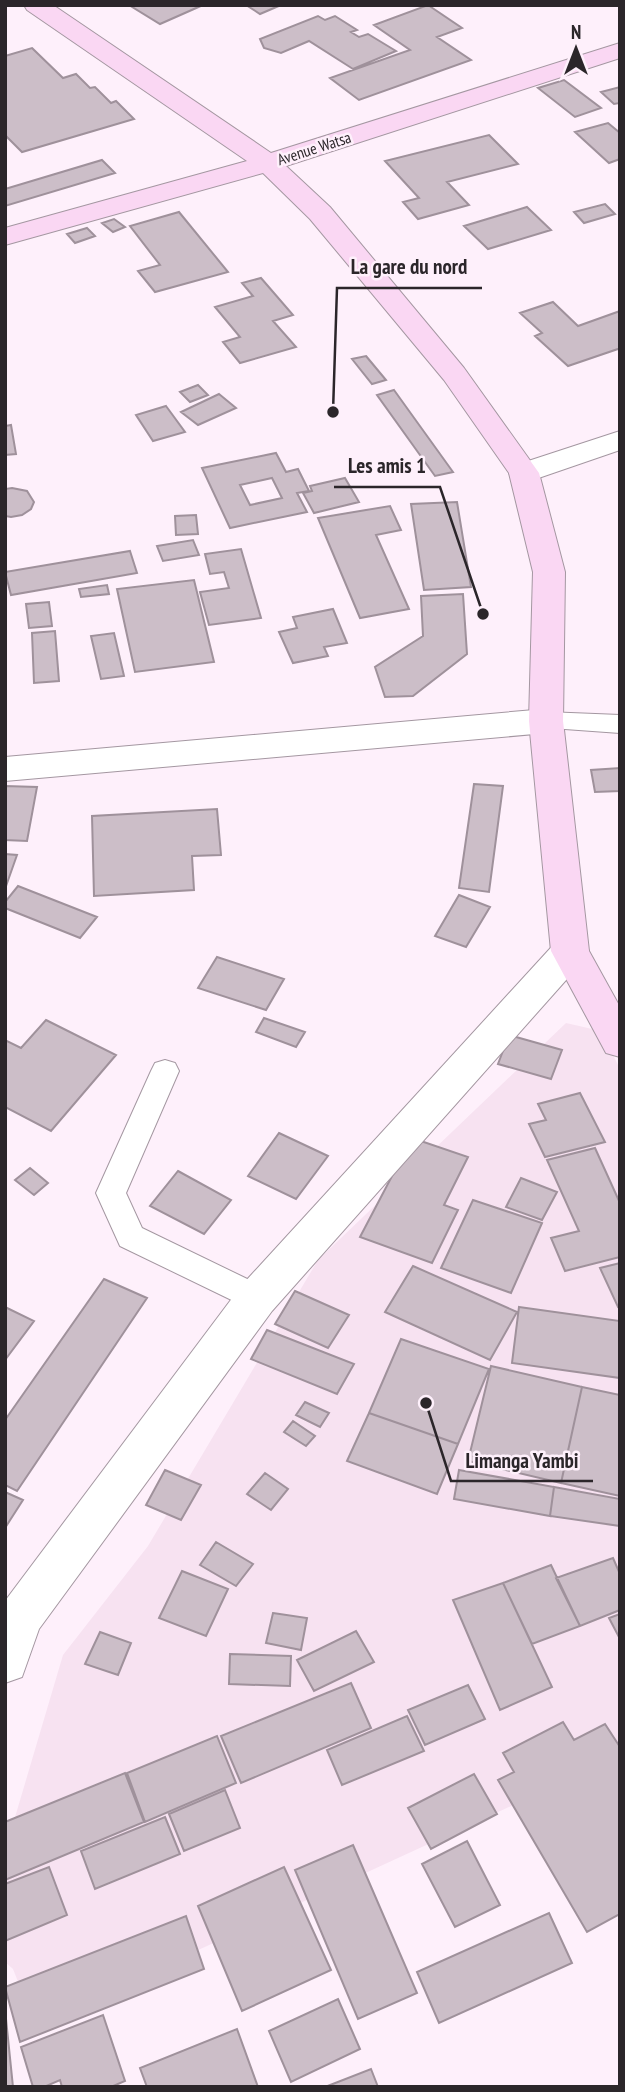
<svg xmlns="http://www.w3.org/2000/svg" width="625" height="2092" viewBox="0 0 625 2092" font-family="'PT Sans Narrow',sans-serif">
<rect width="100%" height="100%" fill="#fef0fb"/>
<path fill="#f7e2f1" d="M566,1023L601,1031L620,1069V1756L35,2025L13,1969L5,1962V1851L63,1655L148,1546L318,1260Z"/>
<path fill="#ccbec8" stroke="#9f919b" stroke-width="2" fill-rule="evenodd" d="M129,5H203L160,24Z
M246,5H281L260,14Z
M428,5L462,28L437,37L471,60L359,100L330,78L410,50L374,25Z
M318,16L325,20L335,16L357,30L351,32L359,37L368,34L396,51L353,69L309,41L281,53L264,48L260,39Z
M32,48L63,78L76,74L90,88L95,87L111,103L116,101L134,119L22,152L5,135V56Z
M564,80L601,108L575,117L538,88Z
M620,87V103L614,104L601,92Z
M608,123L620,133V159L609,163L575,132Z
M489,135L518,164L447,182L469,205L418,219L403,202L419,198L385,161Z
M102,160L115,173L5,206V189Z
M605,204L615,214L584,223L574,212Z
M527,207L551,230L488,249L464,226Z
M179,212L228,272L155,292L138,271L160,265L130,226Z
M114,219L125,227L113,232L102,223Z
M87,228L95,236L75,243L67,234Z
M261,278L293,315L273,321L296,347L240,363L223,342L240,337L215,307L253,296L242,283Z
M553,302L578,326L620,311V351L618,349L568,366L535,336L542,333L520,313Z
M366,356L386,380L372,384L352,359Z
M198,385L208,395L190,402L180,392Z
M394,390L453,472L435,476L377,395Z
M219,394L236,408L198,425L181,412Z
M166,406L185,432L153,441L136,415Z
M11,425L16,454L5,455V426Z
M276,453L286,472L298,469L309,491L297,493L307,512L230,528L202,468ZM272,478L282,498L250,505L240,485Z
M345,478L359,502L314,513L303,493L312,491L310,486Z
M12,488L27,491L34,502L31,509L22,515L11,517L5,516V489Z
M457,502L471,587L424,590L411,504Z
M390,506L401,530L376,535L409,609L360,618L318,518Z
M196,515L198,534L176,535L175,516Z
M193,540L199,555L163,561L157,546Z
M241,549L261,618L209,625L200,592L229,588L224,572L210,574L205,554Z
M130,551L137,573L11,595L5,572Z
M194,580L214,662L135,672L117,589Z
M107,585L109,594L81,597L79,589Z
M463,594L467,654L413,696L385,697L375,667L423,636L421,596Z
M49,602L52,626L29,628L26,604Z
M333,609L347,643L324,647L328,656L293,663L279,632L297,628L293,617Z
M55,631L59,681L34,683L32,633Z
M114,633L124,676L101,679L91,636Z
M620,768V791L595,792L591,770Z
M474,784L503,786L489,892L459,888Z
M5,786L37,787L27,841L5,840Z
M217,809L221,855L192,856L194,890L94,896L92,816Z
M5,854L17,855L5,889Z
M18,886L97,917L80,938L5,908V902Z
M459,895L490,907L466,947L435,936Z
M217,957L284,979L266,1010L198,988Z
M264,1018L305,1032L296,1047L256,1032Z
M46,1020L116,1055L51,1131L5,1107V1040L21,1048Z
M509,1035L562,1050L551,1079L498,1064Z
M580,1093L605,1142L545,1157L529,1124L546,1120L538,1104Z
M279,1133L328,1156L296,1199L248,1176Z
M412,1138L468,1157L444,1205L458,1210L432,1263L360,1237Z
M595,1148L620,1203V1257L565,1271L551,1238L579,1231L547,1160Z
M30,1168L48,1183L34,1195L15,1180Z
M178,1171L231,1200L204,1234L150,1206Z
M521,1178L557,1192L542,1220L506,1207Z
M473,1200L542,1223L511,1293L441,1268Z
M620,1263V1306L618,1307L600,1268Z
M413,1266L517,1312L490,1360L385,1312Z
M104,1279L147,1298L17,1491L5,1485V1420Z
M295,1291L349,1315L328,1348L275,1324Z
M5,1307L34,1321L5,1360Z
M519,1307L620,1321V1378L512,1363Z
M267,1330L354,1364L337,1394L251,1359Z
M401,1339L489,1369L458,1444L369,1413Z
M491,1366L582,1387L561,1483L468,1461Z
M582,1387L620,1395V1496L561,1483Z
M305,1402L329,1413L320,1427L296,1415Z
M369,1413L458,1444L437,1494L347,1461Z
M293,1421L315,1436L306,1446L284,1432Z
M165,1470L201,1485L181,1520L146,1505Z
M459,1470L554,1487L550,1516L454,1499Z
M265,1473L288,1489L271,1510L247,1494Z
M554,1487L620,1499V1526L550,1516Z
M5,1492L23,1500L5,1528Z
M216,1542L253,1564L236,1586L200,1565Z
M613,1558L620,1574V1610L580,1626L556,1578Z
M551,1565L580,1626L532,1644L503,1583Z
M182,1571L228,1589L206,1636L159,1618Z
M503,1583L552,1687L500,1710L453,1600Z
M273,1613L307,1618L301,1650L266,1643Z
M620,1614V1639L609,1618Z
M356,1631L374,1662L314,1691L297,1660Z
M100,1632L131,1643L118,1675L85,1664Z
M230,1654L291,1656L290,1686L229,1684Z
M351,1683L371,1728L241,1783L221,1736Z
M468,1685L485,1719L425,1745L408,1710Z
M407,1716L424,1751L342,1785L327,1750Z
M563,1722L574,1740L605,1724L620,1747V1914L587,1932L498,1780L514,1772L503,1753Z
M217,1736L236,1783L145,1822L127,1773Z
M125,1773L144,1822L5,1880V1822Z
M474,1774L497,1814L431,1849L408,1808Z
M225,1790L240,1828L184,1851L169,1814Z
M165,1817L180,1854L95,1889L81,1851Z
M467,1841L500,1905L455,1927L422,1864Z
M353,1845L417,1993L358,2019L295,1870Z
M49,1867L67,1915L5,1941V1884Z
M284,1867L331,1970L242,2011L198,1906Z
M549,1913L572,1963L439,2023L417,1972Z
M186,1916L204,1969L20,2042L5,1987Z
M338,1999L360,2049L291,2082L269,2031Z
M5,2009L13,2087H5Z
M103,2015L125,2081L111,2087H62L60,2080L44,2087H33L21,2047Z
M237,2029L258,2087H147L140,2068Z
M371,2069L378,2087H325Z"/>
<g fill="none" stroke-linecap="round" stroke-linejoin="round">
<g stroke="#a497a1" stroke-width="2">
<path id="lane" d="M546,712L620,715V733L537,727L534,721L537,715Z
M165,1060L175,1063L179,1071L126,1193L142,1228L268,1289L272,1298L268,1307L257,1311L246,1307L120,1246L96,1193L151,1071L155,1063Z"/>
</g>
<g stroke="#a497a1" stroke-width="2">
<path id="street" d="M620,431V450L524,483L513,480L509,473L513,466Z
M546,709L558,713L563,721L558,729L546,733L5,781V757Z
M570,937L583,941L589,951L583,961L272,1311L39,1629L22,1677L5,1683V1601L242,1285L557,941Z"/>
</g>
<g stroke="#a497a1" stroke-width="2">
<path id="secondary" d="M24,5H53L271,153L620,43V58L286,166L330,207L464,368L539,473L565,572L563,721L589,951L620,1007V1057L606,1053L551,951L529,721L533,572L509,473L444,380L310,219L263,173L5,245V228L247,161L27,10Z"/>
</g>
<use href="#lane" fill="#fff" fill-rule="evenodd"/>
<use href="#street" fill="#fff" fill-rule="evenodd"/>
<use href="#secondary" fill="#fad7f3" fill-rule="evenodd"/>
</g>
<g text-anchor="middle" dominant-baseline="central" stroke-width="5" stroke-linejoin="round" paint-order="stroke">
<g font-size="16" fill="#2b262a" stroke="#fef0fb">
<text transform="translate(314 148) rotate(-18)">Avenue Watsa</text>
</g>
</g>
<path fill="none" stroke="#2b262a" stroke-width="2.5" d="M333 412L337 288H482M483 614L440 487H334M426 1403L451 1481H593"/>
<g fill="#2b262a" stroke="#fef0fb" stroke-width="2.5">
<circle cx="333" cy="412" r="7"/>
<circle cx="483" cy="614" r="7"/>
<circle cx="426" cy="1403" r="7"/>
</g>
<g font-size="21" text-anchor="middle" font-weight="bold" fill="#2b262a" stroke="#fef0fb" stroke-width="5" stroke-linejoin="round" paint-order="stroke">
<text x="409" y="274">La gare du nord</text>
<text x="387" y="473">Les amis 1</text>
<text x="522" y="1468">Limanga Yambi</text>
</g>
<rect width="625" height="2092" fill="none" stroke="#2b262a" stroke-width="14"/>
<g transform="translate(576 49)" stroke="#fef0fb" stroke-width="5" paint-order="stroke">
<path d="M0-5L12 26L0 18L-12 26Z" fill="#2b262a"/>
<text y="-10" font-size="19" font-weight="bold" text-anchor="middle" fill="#2b262a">N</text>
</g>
</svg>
